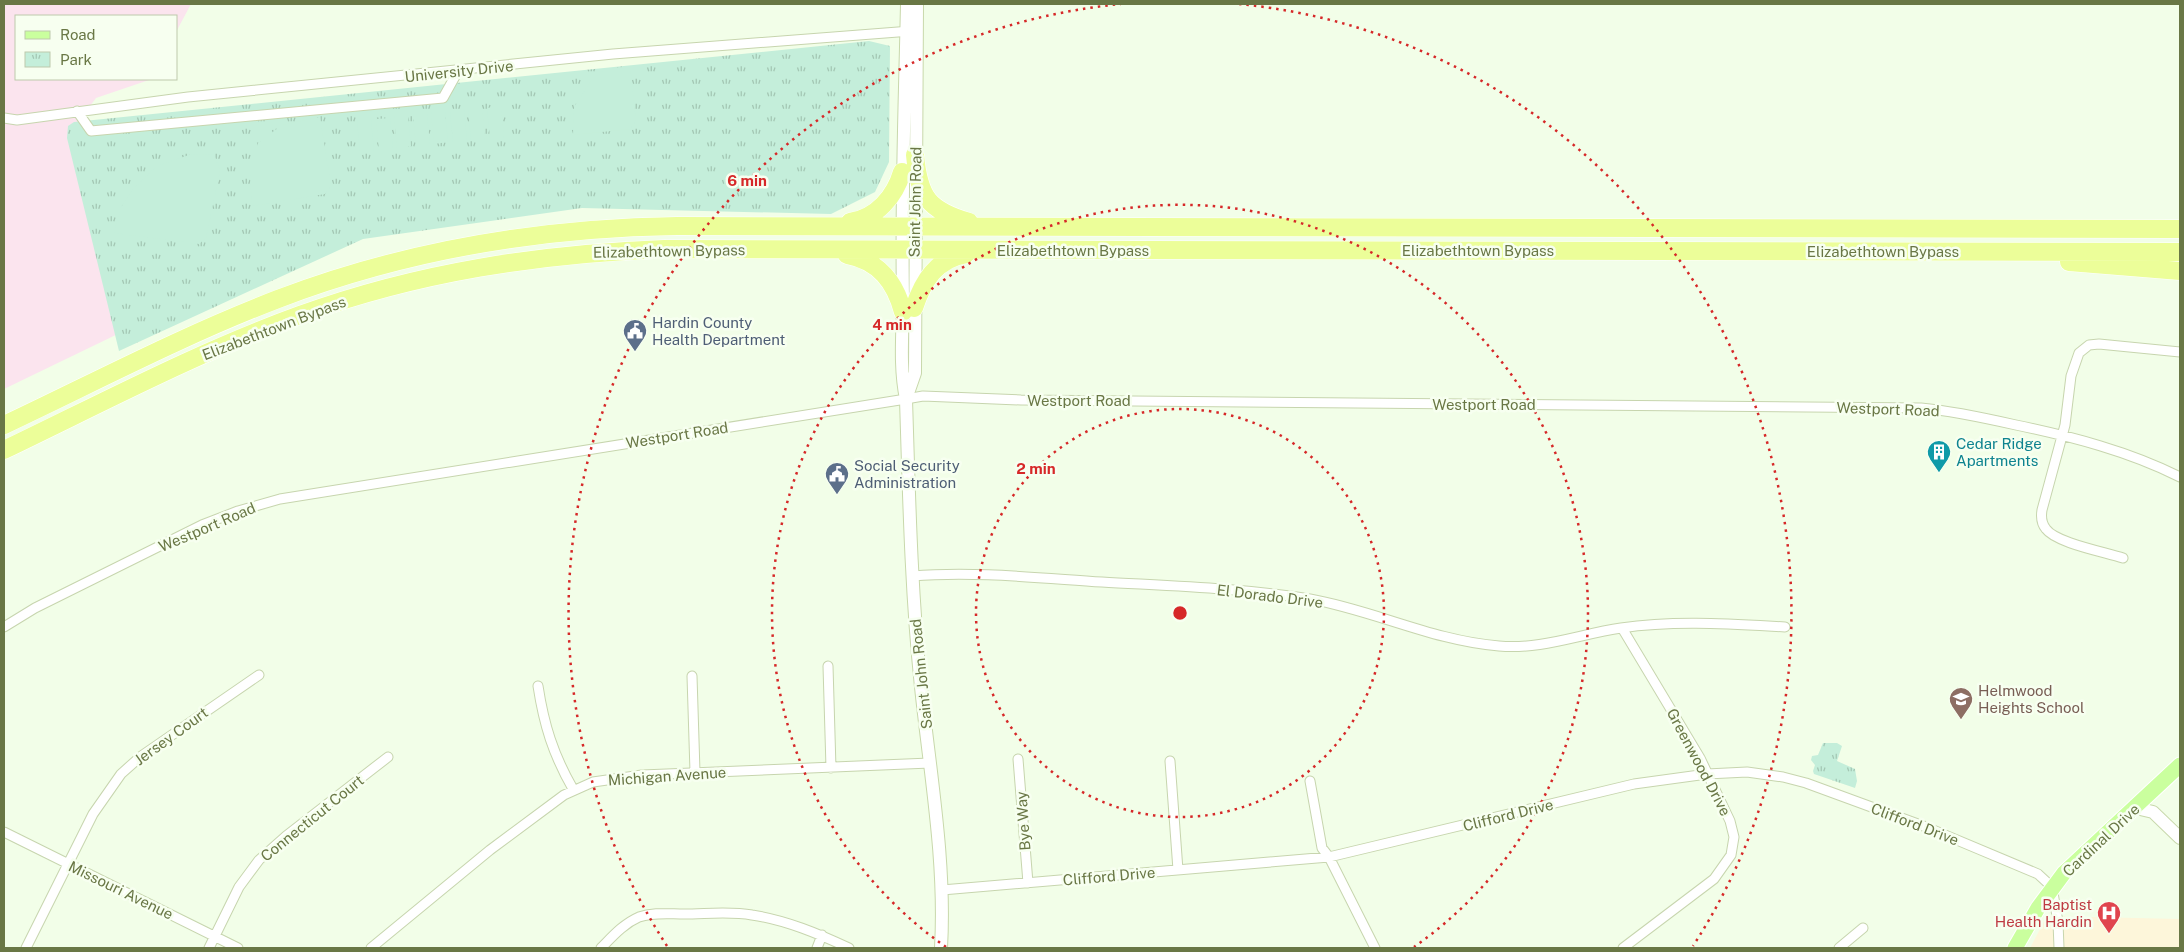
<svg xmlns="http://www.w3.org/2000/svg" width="2184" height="952" viewBox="0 0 2184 952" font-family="'Public Sans',sans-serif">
<defs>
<pattern id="park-tufts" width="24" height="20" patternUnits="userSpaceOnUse" patternTransform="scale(1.25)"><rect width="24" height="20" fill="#c4eeda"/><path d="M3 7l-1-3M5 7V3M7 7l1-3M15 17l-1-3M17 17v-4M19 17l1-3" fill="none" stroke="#a3c6b3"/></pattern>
</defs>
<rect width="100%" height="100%" fill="#f2fee8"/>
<path fill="#fbe4ee" d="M4,4H191L176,32V16H16V79H152L96,98L78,122L124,331L4,389Z"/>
<path fill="#fdf6da" d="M2047,916L2180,919V948H2030Z"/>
<path fill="url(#park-tufts)" d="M869,41L890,46L889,162L875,192L831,214L582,208L363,239L119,351L67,138L68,126L74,122Z
M1823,743H1837L1842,746L1837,761L1855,769L1857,781L1855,788L1814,774L1813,771L1815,765L1811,760L1812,756L1818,755Z"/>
<path fill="#c4eeda" d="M630,66L636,121L630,129L573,135L574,107L593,78L607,69Z
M501,106L504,137L490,138L487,108Z
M482,108L485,139L471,140L468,110Z
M464,110L467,140L453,142L450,112Z
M445,112L448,142L434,144L431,113Z
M427,114L430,144L416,146L413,115Z
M408,116L411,146L397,148L394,117Z
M320,117L331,186L325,194L252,206L250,175L258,143L282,125Z
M390,118L393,148L379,150L376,119Z
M371,120L374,150L360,151L357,121Z
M214,154L220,171L206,238L199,244L114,233L121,207L133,189L157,166L189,155Z"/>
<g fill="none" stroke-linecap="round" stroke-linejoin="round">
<g stroke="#c7d5ae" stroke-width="11">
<path id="street" d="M77,111L91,131L443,98L458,71
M4,118L17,120L188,97L613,54L911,31
M2123,558C2105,552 2056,543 2046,529C2041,523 2041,516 2042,510L2065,425L2071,376L2079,353L2089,345L2099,344L2180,352
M912,576C975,571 1039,578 1102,582C1171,586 1241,588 1310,599C1373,610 1434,641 1499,646C1540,650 1580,634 1621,628C1675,620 1730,624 1785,627
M4,627L35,608L202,525L238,511L280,499L906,399L923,396L1021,400L1921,408C1953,411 1985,418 2016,425C2073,437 2128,451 2180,477
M1622,628L1700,758L1730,821L1734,837L1731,855L1714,879L1623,948
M828,666L831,768
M692,676L695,772
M538,686C544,725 553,754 573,789
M1018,759L1028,883
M1170,761L1178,870
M1310,781L1322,848L1329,857L1375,948
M4,832L238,948
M942,890L1329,857L1634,784L1707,774L1747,772L1783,777L1806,783L1926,827L2038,874L2052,887L2058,922L2059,948
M26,948L93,814L121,774L140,757L259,675
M209,948L239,887L259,860L286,836L388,757
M371,948L490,850L564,795L593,782L642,775L930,763
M601,948C612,937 623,924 639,917C653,912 669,914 684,914C706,914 730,911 752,915C786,920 819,934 849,948
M817,948L822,935
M1839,948L1863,928"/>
</g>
<g stroke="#c8d8ab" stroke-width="14">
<path id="secondary" d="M907,4C905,101 901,199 903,297C903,331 899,365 906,399C909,495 911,591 921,687C930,774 946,861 941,948
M907,396L915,373L917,4
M2136,808L2153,812L2180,838"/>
</g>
<g stroke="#fff" stroke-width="17">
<path id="primary" d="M2015,948L2038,908L2064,873L2180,765"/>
</g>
<g stroke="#fff" stroke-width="19">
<path id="highway" d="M915,155C919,197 928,210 969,222
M850,222C877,218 895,196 902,172
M847,255C879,261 895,282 903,312
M2069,262L2180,271
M914,308C923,281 936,259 966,254
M4,425C95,382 184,335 278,299C406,250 540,228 677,226L2180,229
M4,450C100,404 200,351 300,315C418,272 539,254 664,249L2180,252"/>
</g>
<use href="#street" stroke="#fff" stroke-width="9"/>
<use href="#secondary" stroke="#fff" stroke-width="12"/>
<use href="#primary" stroke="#caff9e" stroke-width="15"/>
<use href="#highway" stroke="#ecfe99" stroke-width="18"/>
</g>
<g fill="none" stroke="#d62828" stroke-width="2.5" stroke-dasharray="2.5 5">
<circle cx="1180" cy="613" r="204"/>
<path d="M946 947A408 408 0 1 1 1414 947"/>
<path d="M667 946A612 612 0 0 1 1121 4M1239 4A612 612 0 0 1 1693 946"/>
</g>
<defs>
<g id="civic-pin" transform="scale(1.25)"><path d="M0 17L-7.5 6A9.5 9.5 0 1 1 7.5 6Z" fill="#5c6f8a" stroke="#f7fff0"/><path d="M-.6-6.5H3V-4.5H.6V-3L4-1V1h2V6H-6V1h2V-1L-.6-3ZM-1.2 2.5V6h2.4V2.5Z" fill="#fff"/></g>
<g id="building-pin" transform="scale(1.25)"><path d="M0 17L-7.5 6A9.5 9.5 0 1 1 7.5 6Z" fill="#0f9aa8" stroke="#f7fff0"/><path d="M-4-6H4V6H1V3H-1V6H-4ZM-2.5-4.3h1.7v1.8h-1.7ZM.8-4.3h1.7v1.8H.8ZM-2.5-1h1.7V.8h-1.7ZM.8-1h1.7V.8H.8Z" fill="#fff"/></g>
<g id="school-pin" transform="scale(1.25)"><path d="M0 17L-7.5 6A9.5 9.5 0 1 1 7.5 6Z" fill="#8d6e63" stroke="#f7fff0"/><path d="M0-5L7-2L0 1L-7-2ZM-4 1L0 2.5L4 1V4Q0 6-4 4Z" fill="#fff"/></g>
<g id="hospital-pin" transform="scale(1.25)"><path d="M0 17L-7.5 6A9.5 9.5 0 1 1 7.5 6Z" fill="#e0444e" stroke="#f7fff0"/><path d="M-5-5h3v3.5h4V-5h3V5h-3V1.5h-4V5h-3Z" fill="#fff"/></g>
</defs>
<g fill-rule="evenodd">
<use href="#civic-pin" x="635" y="331"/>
<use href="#building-pin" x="1939" y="452"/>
<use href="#civic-pin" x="837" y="474"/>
<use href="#school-pin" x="1961" y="699"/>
<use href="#hospital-pin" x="2109" y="913"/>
</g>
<g text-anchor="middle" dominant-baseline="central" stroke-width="5" stroke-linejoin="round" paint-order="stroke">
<g font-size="15" fill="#697745" stroke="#f7fff0">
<text transform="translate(459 71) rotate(-6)">University Drive</text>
<text transform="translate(915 202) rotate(-89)">Saint John Road</text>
<text x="1073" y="250">Elizabethtown Bypass</text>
<text x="1478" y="250">Elizabethtown Bypass</text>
<text transform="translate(669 251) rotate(-1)">Elizabethtown Bypass</text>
<text x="1883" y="251">Elizabethtown Bypass</text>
<text transform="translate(274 328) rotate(-21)">Elizabethtown Bypass</text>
<text x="1079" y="400">Westport Road</text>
<text x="1484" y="404">Westport Road</text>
<text transform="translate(1888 409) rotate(2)">Westport Road</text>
<text transform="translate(677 435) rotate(-9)">Westport Road</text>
<text transform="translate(207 527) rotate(-23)">Westport Road</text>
<text transform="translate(1270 596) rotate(7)">El Dorado Drive</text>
<text transform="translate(921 674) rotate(-96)">Saint John Road</text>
<text transform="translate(171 736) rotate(-36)">Jersey Court</text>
<text transform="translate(1699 762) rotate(62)">Greenwood Drive</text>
<text transform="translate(667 776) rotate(-4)">Michigan Avenue</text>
<text transform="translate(1508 815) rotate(-14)">Clifford Drive</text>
<text transform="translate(312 818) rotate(-39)">Connecticut Court</text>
<text transform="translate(1023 821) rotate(-94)">Bye Way</text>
<text transform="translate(1915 824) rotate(21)">Clifford Drive</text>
<text transform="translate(2101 840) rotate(-43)">Cardinal Drive</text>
<text transform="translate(1109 876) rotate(-5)">Clifford Drive</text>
<text transform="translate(121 890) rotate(26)">Missouri Avenue</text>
</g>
<g font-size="15" fill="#4e5e75" stroke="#f7fff0" text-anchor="start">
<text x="652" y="322">Hardin County<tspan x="652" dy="17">Health Department</tspan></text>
<text x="854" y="465">Social Security<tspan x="854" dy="17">Administration</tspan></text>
</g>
<g font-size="15" fill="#0d838f" stroke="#f7fff0" text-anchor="start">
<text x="1956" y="443">Cedar Ridge<tspan x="1956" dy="17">Apartments</tspan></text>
</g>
<g font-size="15" fill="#785e54" stroke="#f7fff0" text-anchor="start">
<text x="1978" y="690">Helmwood<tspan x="1978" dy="17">Heights School</tspan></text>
</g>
<g font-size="15" fill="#be3a42" stroke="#f7fff0" text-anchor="end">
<text x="2092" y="904">Baptist<tspan x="2092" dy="17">Health Hardin</tspan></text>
</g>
</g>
<circle cx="1180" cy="613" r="8" fill="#d62828" stroke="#f7fff0" stroke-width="2.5"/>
<g font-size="15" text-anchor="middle" font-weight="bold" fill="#d62828" stroke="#f7fff0" stroke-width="5" stroke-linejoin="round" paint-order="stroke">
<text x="747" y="186">6 min</text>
<text x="892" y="330">4 min</text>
<text x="1036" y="474">2 min</text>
</g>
<rect width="2184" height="952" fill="none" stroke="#697745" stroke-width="10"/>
<rect x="15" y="15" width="162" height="65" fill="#f7fff0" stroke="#bec9ac"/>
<rect x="25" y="31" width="25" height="8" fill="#caff9e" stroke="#bec9ac"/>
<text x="60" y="40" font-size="15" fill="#697745">Road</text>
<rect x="25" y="52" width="25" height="15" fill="url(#park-tufts)" stroke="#bec9ac"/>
<text x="60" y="65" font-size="15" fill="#697745">Park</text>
</svg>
